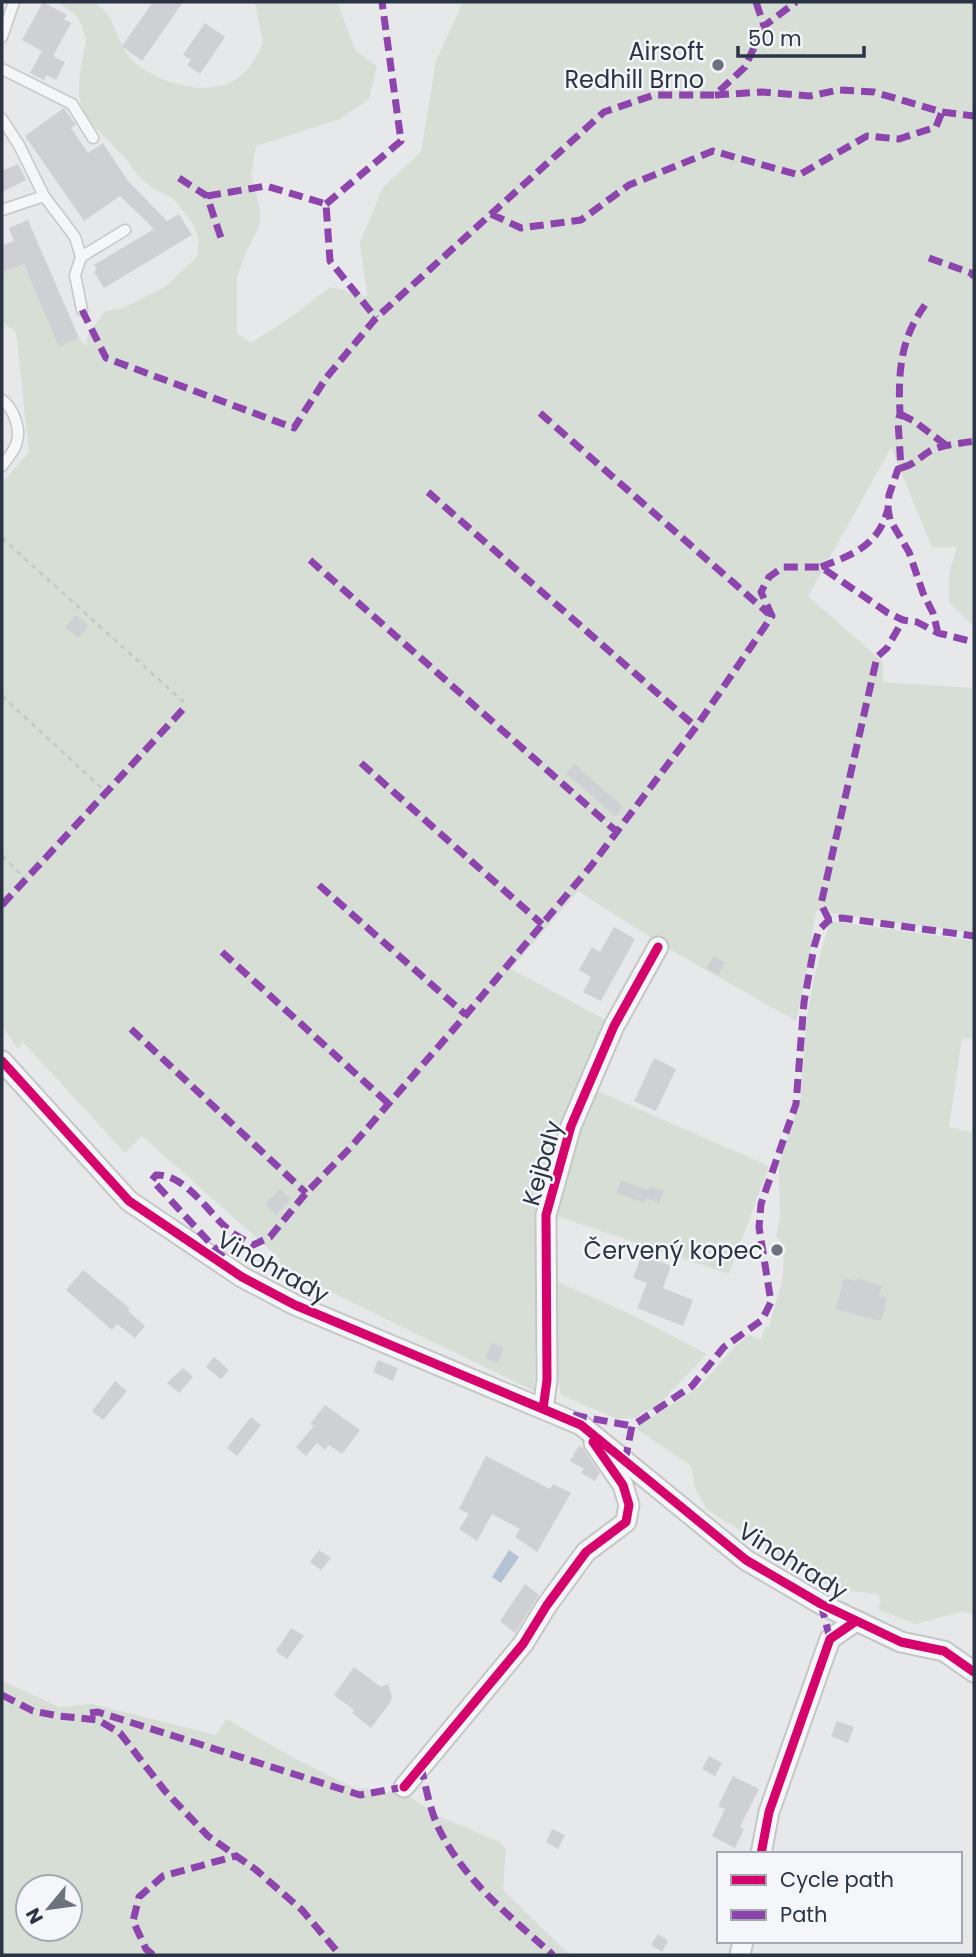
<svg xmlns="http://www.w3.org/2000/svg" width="976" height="1957" viewBox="0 0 976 1957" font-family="Poppins,sans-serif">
<rect width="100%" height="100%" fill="#e6e8ea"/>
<path fill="#d6ded6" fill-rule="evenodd" d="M57,2C67,2 81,0 90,2C117,10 115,44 133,61C161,85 218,102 246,71C253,64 258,52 263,44L255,2H337L356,51L377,66L369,99L340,119L256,146L251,175L260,208V225L247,250L237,277V333L251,343L290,318L330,287L367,296L360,243L383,187L421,152L436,61L463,2H974V624L970,623L949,602V573L957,547H932L891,448L808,596L883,662V682L974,688V933L816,911L808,966L796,1021L669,949L578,891L511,969L604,1019V1027L555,1142L539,1190L534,1391L281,1268L279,1258L142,1136L125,1153L23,1042L18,1049L2,1026V483L29,452L16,332L2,322V273L24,264L59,346L79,338L86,346L88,334L105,311L123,308L166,286L197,257L199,239L193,224L174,199L154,189L138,176L126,159L84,116L79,96L80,73L86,40L82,26L76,15Z
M830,921L974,941V1039L962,1038L949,1127L974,1133V1614L960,1612L916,1624L878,1609L881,1601L878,1594L833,1589L706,1509L695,1488L691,1466L635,1428L699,1387L734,1347L749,1335L761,1340L765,1327H769C777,1296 790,1271 780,1239L776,1238L780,1218L779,1165L801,1097L806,1023L814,977Z
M595,1090L769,1166L729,1274L553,1215L580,1123Z
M551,1279L626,1312L707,1354L652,1411L648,1410L635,1418L617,1419L561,1395L556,1365Z
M2,1681L59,1707L92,1704L216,1735L226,1719L290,1756L358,1790L360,1788L387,1793L396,1788L441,1817L500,1842L506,1849L503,1890L570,1955H2ZM28,1887H70V1929H28Z"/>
<path fill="#b4c4d5" d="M509,1550L519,1557L501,1583L492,1577Z"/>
<path fill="#ced0d3" d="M43,2L67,15L64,19L71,23L53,56L65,62L56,80L47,75L44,80L30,73L42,51L22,40Z
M153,2H183L142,61L122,46Z
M205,23L225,37L200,74L187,65L191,60L183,55Z
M64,108L76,125L71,128L88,153L103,143L128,181L167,221L179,214L192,235L104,288L94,272L97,269L94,265L154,229L120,196L84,221L25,136Z
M18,164L26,180L2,192V171Z
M28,220L79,338L59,347L24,264L2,273V246L14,241L9,228Z
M76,615L89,626L78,638L65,627Z
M574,764L623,807L615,816L566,773Z
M614,927L635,939L601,1001L583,992L591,977L579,970L592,947L600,952Z
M714,956L725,963L718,975L706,968Z
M654,1058L676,1069L656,1111L634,1101Z
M621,1180L648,1190L650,1186L664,1191L659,1203L647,1198L645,1203L616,1193Z
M280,1189L291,1199L276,1215L265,1205Z
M642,1254L671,1266L663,1288L693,1300L683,1326L637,1308L647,1283L633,1278Z
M83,1270L127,1306L130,1309L128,1311L145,1326L135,1338L117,1324L112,1330L66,1290Z
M844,1278L856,1281L857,1278L882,1286L879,1296L887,1298L881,1321L836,1309Z
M492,1343L504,1348L497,1363L485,1358Z
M214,1357L229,1370L221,1379L206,1367Z
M378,1360L398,1368L393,1381L373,1372Z
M183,1368L193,1377L179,1393L167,1383Z
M115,1381L127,1391L103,1420L92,1411Z
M325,1405L360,1430L342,1454L329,1445L325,1450L317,1443L306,1456L296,1447L314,1426L310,1424Z
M251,1417L261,1425L237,1456L227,1448Z
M579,1446L583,1448L590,1459L584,1469L570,1461Z
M486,1456L550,1489L553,1484L571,1493L537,1552L515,1537L520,1529L492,1514L477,1541L459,1529L469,1514L459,1509Z
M590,1459L600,1473L595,1481L581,1473Z
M319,1550L331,1558L321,1570L310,1562Z
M525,1584L539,1595L515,1633L500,1621Z
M291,1628L304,1636L287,1659L276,1651Z
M354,1667L381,1687L388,1684L392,1697L390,1703L371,1728L352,1713L354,1710L334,1695Z
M837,1721L854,1727L848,1743L831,1736Z
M709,1756L722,1763L715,1776L702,1769Z
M733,1776L759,1789L740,1827L744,1829L735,1848L712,1836L725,1809L718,1806Z
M552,1829L565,1835L558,1849L546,1842Z
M658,1934L668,1941L662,1952L651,1945Z"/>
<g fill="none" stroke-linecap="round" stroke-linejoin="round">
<g stroke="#c4c6c8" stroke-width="13">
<path id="lane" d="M2,37L14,2
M2,69L72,104L93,138
M2,119L19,145L44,196L75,237L81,257L75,275L82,310
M2,210L44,196
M81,257L125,230
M2,400C13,407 21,429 17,441C15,451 7,459 2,466"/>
</g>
<g stroke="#c4c6c8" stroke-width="23">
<path id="street" d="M2,1061L129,1201L242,1277L295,1305L581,1425L746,1560L821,1604L901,1642L944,1651L974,1672
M543,1409L547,1380L546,1215L571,1126L614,1026L658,947
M404,1787L523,1644L547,1605L586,1552L626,1522L629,1505L623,1485L594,1443
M761,1854L769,1812L830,1639L856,1621
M740,1955L743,1941"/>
</g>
<path stroke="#c5c6ca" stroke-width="2.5" stroke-dasharray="5 5" stroke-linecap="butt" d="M2,538L187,705
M2,696L107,793
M2,856L26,879"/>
<use href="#lane" stroke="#f5f6f7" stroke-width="10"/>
<use href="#street" stroke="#f5f6f7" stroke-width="19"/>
<path stroke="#8e44ad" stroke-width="7" stroke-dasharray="14 7" stroke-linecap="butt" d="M756,2L764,26L796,2
M715,95L762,92L810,96L839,90L874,92L942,112L974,116
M179,178L207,196L221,238
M207,196L266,186L326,204L330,261L376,318
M326,204L401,141L382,2
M491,214L521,228L581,220L629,185L713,151L799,175L867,136L899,139L936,127L942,112
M929,258L971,273L974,277
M925,305C900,339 898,373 900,414L898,421L901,468L898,469L889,495L888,509L890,520L909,552L923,593L933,613L938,633
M82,310L106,358L294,428L326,378L376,318L604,112L654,95H715L745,67L764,26
M540,413L769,614
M900,414L914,421L947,446
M901,468C916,464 918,458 930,451C943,444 960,444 974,441
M428,492L696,727
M310,560L616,831
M821,567C854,554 878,546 888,509
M361,763L542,924
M319,885L466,1015
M2,905L187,705
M829,920L821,904L877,657L887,648L903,620
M222,952L389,1104
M131,1029L306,1193
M223,1257L152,1180L156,1175C186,1174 208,1213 229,1230C236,1236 245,1240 253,1245L270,1237L306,1193L350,1148L466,1015L591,866L696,727L772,616L761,592L769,577L783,567H821L888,613L903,620L917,622L938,633L974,642
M573,1415L632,1426
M625,1461L632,1426L692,1386L724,1347L762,1320L771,1302L759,1227L761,1204L796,1104L804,1002L814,947L819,930L829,920L842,918L974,936
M821,1604L830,1639
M2,1695L33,1711L59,1716L98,1720L120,1733L165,1791L208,1836L255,1869L302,1910L340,1955
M90,1713L98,1712L360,1795L404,1787
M421,1766C426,1788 430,1812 441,1833C467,1883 512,1918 553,1955
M153,1955L146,1949L133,1921L139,1897L163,1876L236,1856"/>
<g stroke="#f4f6f9" stroke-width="13">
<path id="cycleway" d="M2,1061L129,1201L242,1277L295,1305L581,1425L746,1560L821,1604L901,1642L944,1651L974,1672
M543,1409L547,1380L546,1215L571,1126L614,1026L658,947
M404,1787L523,1644L547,1605L586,1552L626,1522L629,1505L623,1485L593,1442
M761,1854L769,1812L830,1639L856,1621"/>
</g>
<use href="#cycleway" stroke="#d6006c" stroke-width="9"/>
</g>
<g fill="#6c737f" stroke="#f4f6f9" stroke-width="2.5">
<circle cx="718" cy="65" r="7"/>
<circle cx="777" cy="1250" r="7"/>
</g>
<g text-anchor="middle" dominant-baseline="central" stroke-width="5" stroke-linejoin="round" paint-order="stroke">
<g font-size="24" fill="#2b3445" stroke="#f4f6f9" text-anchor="end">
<text x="704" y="51">Airsoft<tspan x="704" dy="28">Redhill Brno</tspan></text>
<text x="763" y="1250">Červený kopec</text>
</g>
<g font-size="24" fill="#2b3445" stroke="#f4f6f9">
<text transform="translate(542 1163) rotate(-74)">Kejbaly</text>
<text transform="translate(273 1267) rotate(29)">Vinohrady</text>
<text transform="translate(793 1561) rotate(32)">Vinohrady</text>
</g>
</g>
<rect width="976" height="1957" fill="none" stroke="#2b3445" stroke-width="7"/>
<rect x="717" y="1852" width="245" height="91" fill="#f4f6f9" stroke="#a4a8b1" stroke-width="2"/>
<rect x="731" y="1875" width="35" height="10" fill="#d6006c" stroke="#a4a8b1" stroke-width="2"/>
<text x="780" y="1887" font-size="21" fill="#2b3445">Cycle path</text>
<rect x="731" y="1910" width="35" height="10" fill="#8e44ad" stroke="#a4a8b1" stroke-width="2"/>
<text x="780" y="1922" font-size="21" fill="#2b3445">Path</text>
<g transform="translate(49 1908) rotate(241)"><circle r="33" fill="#f4f6f9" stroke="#a4a8b1" stroke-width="2"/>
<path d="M0-5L12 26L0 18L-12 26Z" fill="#6c737f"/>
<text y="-10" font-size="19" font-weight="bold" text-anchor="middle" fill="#2b3445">N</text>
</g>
<path d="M738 46v10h126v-10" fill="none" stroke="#2b3445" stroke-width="3.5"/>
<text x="748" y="46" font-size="21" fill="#2b3445" stroke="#f4f6f9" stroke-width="5" paint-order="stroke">50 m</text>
</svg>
